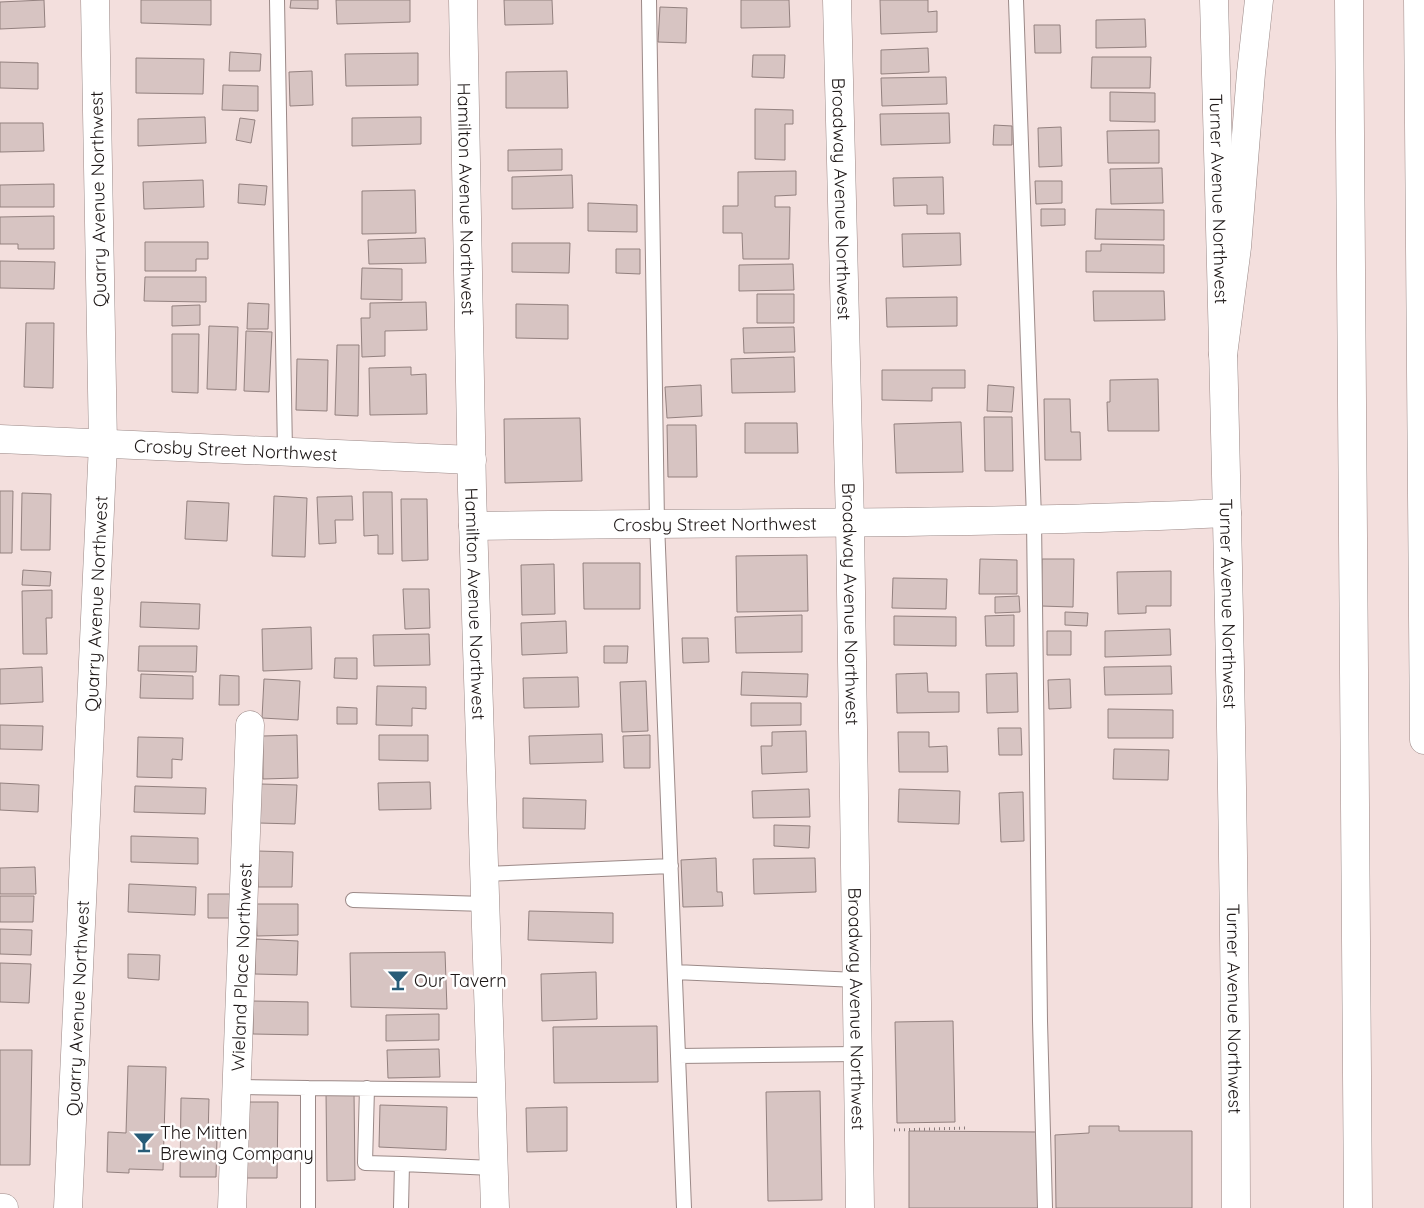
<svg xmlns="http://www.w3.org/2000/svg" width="1424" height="1208" viewBox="0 0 1424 1208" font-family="Quicksand,sans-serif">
<rect width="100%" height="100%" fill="#f3dfdd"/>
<path fill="#d7c4c2" stroke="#93817f" d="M44,0L45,27L0,29V2Z
M141,0H211V25L141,23Z
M291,0H318V9L290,8Z
M336,0H410V22L337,24Z
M504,0H552L553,24L505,25Z
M741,0H789L790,27L741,28Z
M880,0H928V12L937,11V32L881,34Z
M660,7L687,8L686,43L658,42Z
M1145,19L1146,47L1096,48V20Z
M1034,25H1060L1061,53H1035Z
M928,48L929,72L881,74V50Z
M230,52L261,54L260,71H229Z
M418,53V85L346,86L345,54Z
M753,55H785L784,78L752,77Z
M1092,57H1151L1150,88H1091Z
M136,58L204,59L203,94L136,93Z
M0,62L38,63V89L0,88Z
M312,71L313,105L290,106L289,72Z
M567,71L568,108H506V72Z
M946,77L947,104L882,106L881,78Z
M223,85L258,86V111L222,110Z
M1110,92L1155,93V122L1110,121Z
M755,109L793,110V124H785V160L755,159Z
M949,113L950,143L881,145L880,114Z
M205,117L206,143L138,146V119Z
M421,117V144L352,146V118Z
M240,118L255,120L251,143L236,140Z
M0,123H43L44,151L0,152Z
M994,125L1012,126V145H993Z
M1061,127L1062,166L1039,167L1038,128Z
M1159,130V163H1108L1107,131Z
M562,149V170L508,171V150Z
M1162,168L1163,203L1111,204L1110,169Z
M796,171V195L775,196V207H790L789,259H743L742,233H723V206H738V172Z
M572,175L573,208L512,209V177Z
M943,177L944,214H927V205L894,206L893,178Z
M203,180L204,207L144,209L143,182Z
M1035,181H1062V203L1036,204Z
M54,184V207H0V185Z
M239,184L267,186L265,205L238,203Z
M415,190L416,233L362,234V191Z
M588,203L637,205V232L588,231Z
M1041,209H1065V225L1041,226Z
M1096,209L1164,210V240L1095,239Z
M54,216V249H18V244H0V217Z
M960,233L961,265L903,267L902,234Z
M425,238L426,263L369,264L368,240Z
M145,242H208V259H196V271H145Z
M512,243H570L569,273L512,272Z
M1101,244L1164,245V273L1086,272V251H1101Z
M616,249H640V274L616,273Z
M0,261L55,262L54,289L0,288Z
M793,264L794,290L739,291V265Z
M362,268L402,269V300L361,299Z
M145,277H206V302L144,301Z
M1093,291H1164L1165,320L1094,321Z
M757,294H794V323H757Z
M957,297V326L887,327L886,298Z
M426,302L427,330L385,331V356L362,357L361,318H370V303Z
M248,303L269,304L268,329H247Z
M516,304L568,305V339L516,338Z
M200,305V325L172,326V306Z
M26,323H54L53,388L24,387Z
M209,326L238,327L236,390L207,389Z
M794,327L795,352L744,353L743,328Z
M246,331L272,332L269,392L244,391Z
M172,334H199L198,393L172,392Z
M337,345H359L358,416L335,415Z
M794,357L795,392L732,393L731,359Z
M297,359L328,360L327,411L296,410Z
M411,367V375L426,374L427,414L370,415L369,368Z
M882,370H965V388H932V401L882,400Z
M1158,379L1159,431H1108L1107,402H1110V380Z
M701,385L702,416L667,418L665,387Z
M988,385L1014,387L1012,412L987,411Z
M1044,399H1070L1071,432H1080L1081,460H1045Z
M984,417H1012L1013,471H985Z
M580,418L582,481L505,483L504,419Z
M961,422L963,472L896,473L894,424Z
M745,423H797L798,453H745Z
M667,425H696L697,477H668Z
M0,491H13L12,553H0Z
M363,492H392L393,554H378V535L364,536Z
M22,493L51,494L50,550H21Z
M274,496L307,498L305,557L272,556Z
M352,496L353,520H335L336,543L319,544L317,497Z
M401,499H427L428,560L402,561Z
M187,501L229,503L227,541L185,539Z
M807,555L808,611L737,612L736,556Z
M980,559L1017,560V594H979Z
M1042,559H1074L1073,607L1041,606Z
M583,563H640V609H584Z
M554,564L555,614L522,615L521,565Z
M23,570L51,572L50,586L22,585Z
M1171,571V606H1146V613L1118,614L1117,572Z
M893,578L947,579L946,609L892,608Z
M403,589H429L430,628L405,629Z
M52,590V618H46L47,654H23L22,591Z
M1019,596L1020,612L995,613V597Z
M141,602L200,604L199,629L140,627Z
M1065,612L1088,613L1087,626L1065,625Z
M802,615V652L736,653L735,617Z
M1014,615V646H986L985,616Z
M894,616L956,617V646L894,645Z
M566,621L567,653L522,655L521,623Z
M311,627L312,669L263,671L262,629Z
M1170,629L1171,655L1105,657V631Z
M1047,631H1071V655H1047Z
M429,634L430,665L374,666L373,635Z
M682,638H708L709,662L683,663Z
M139,646H197L196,672L138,671Z
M604,646H628L627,663H604Z
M335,658H357V679L334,678Z
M1171,666L1172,694L1105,695L1104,667Z
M42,667L43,702L0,704V669Z
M742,672L808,674L807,697L741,695Z
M927,673L928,692H959V712L897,713L896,674Z
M1017,673L1018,712L987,713L986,674Z
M141,674L193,676V699L140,698Z
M220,675L239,676V705H219Z
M578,677L579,707L524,708L523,678Z
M264,679L300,681L298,720L262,718Z
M1070,679L1071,708L1049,709L1048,680Z
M646,681L648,731L622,732L620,682Z
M377,686L426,687V709L412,708V726L376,725Z
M751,703H801V725L751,726Z
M337,707L357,708V724H337Z
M1108,709L1173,710V738H1108Z
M0,725L43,726L42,750L0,749Z
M998,728H1021L1022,755H999Z
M806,731L807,772L762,774L761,746H772V732Z
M898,732H929V747L947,746L948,772H899Z
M602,734L603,762L530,764L529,736Z
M297,735L298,778L263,779V736Z
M379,735H428V761L379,760Z
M650,735V768H624L623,736Z
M138,737L183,738L182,760L172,759V778L137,777Z
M1114,749L1169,750L1168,780L1113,779Z
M430,782L431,809L379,810L378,783Z
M0,783L39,785L38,812L0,810Z
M261,784L297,785L295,824L259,823Z
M135,786L206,788L205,814L134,812Z
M809,789L810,817L753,818L752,791Z
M899,789L960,791L959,824L898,822Z
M1023,792L1024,841L1001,842L999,793Z
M523,798L586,800L585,829L523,828Z
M774,825L810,826L809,848L774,846Z
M131,836L198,838V864L131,862Z
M258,851L293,852L292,887H258Z
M716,858L717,892H722L723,906L683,907L681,860Z
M815,858L816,892L754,894L753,859Z
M35,867L36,894H0V868Z
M129,884L196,887L195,915L128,912Z
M208,894H230V918H208Z
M0,896H34L33,922H0Z
M256,904H298V935L257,936Z
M529,911L613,913V943L528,940Z
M0,929L32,930L31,955L0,954Z
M256,939L298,941L297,975L255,974Z
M445,952L447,1009L351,1007L350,953Z
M128,954L160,955L159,980L128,978Z
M0,963L31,964L29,1003L0,1002Z
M596,972L597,1019L542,1021L541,974Z
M253,1001L308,1002V1035L253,1034Z
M439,1014V1040L386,1041V1015Z
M953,1021L955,1122L897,1123L895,1022Z
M657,1026L658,1082L554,1083L553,1027Z
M439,1049L440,1077L388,1078L387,1050Z
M0,1050H32L30,1165H0Z
M128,1066L166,1067L163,1170L129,1169V1173L107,1172L108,1132L126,1133Z
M820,1091L822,1200L768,1201L766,1092Z
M354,1092L355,1180L327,1181L326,1093Z
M181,1098L209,1099L208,1138H217L216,1177H180Z
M241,1102H278L277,1178H240Z
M380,1105L447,1107L446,1150L379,1147Z
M567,1107V1151L527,1152L526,1108Z
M1089,1126H1119V1131H1192V1208H1056L1055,1135L1089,1133Z
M909,1131L1040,1132L1039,1208H909Z"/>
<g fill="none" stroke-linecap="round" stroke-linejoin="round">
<g stroke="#9b8987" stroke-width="16">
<path id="lane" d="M277,0L285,452
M649,0L657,523L684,1208
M1016,0L1034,519L1040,1021L1045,1208
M484,874L671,866
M353,900L485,904
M675,972L857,980
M678,1056L858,1054
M236,1087L308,1088V1208
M308,1088L491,1090
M367,1088L365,1163L402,1164
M401,1208L402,1164L493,1168"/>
</g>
<g stroke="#9b8987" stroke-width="29">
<g id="street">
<path id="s1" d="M463,0L472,490L495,1208"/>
<path id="s2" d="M837,0L850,523L860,1208"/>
<path id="s3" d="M0,439L472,460"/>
<path id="s4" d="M473,526C724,522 976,525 1227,513"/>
<path id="s5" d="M68,1208L103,444L95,0"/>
<path id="s6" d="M232,1208L250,725"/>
</g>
</g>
<g stroke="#9b8987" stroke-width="29">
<g id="secondary">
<path id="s7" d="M1214,0C1225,403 1235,805 1236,1208"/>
<path d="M0,1208H4"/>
</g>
</g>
<g stroke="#9b8987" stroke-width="29">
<path id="highway" d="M1349,0L1358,1208
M1418,0L1424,740
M1223,355L1237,247L1251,73L1259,0"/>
</g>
<path stroke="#887b7a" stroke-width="3" stroke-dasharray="1 4" stroke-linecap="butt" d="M894,1130L968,1128"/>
<use href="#lane" stroke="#fff" stroke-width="14"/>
<use href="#street" stroke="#fff" stroke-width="28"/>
<use href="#secondary" stroke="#fff" stroke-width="28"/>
<use href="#highway" stroke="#fff" stroke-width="28"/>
</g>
<defs>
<g id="bar-bare" transform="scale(1.725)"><path d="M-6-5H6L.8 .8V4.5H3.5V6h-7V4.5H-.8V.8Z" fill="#275c78" stroke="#fff" stroke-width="2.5" paint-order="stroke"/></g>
</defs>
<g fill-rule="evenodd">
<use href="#bar-bare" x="398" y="980"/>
<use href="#bar-bare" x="144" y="1142"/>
</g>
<g text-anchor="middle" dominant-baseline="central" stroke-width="5" stroke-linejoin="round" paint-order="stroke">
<g font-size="18" fill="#1d1716" stroke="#fff">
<text transform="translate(98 199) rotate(-91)">Quarry Avenue Northwest</text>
<text stroke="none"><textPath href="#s1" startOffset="199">Hamilton Avenue Northwest</textPath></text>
<text stroke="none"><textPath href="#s2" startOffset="199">Broadway Avenue Northwest</textPath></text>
<text stroke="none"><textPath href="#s7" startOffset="199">Turner Avenue Northwest</textPath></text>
<text stroke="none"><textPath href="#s3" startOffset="236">Crosby Street Northwest</textPath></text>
<text stroke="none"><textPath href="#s4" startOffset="242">Crosby Street Northwest</textPath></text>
<text stroke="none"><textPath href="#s5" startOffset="605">Quarry Avenue Northwest</textPath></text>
<text stroke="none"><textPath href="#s1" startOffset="604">Hamilton Avenue Northwest</textPath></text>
<text stroke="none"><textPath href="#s2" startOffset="604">Broadway Avenue Northwest</textPath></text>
<text stroke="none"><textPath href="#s7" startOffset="604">Turner Avenue Northwest</textPath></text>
<text stroke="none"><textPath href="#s6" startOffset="241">Wieland Place Northwest</textPath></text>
<text stroke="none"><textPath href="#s5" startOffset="200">Quarry Avenue Northwest</textPath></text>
<text stroke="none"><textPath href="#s2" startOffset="1009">Broadway Avenue Northwest</textPath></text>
<text stroke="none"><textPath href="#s7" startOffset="1009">Turner Avenue Northwest</textPath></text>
</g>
<g font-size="18" fill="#1d1716" stroke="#fff" text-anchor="start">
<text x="414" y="980">Our Tavern</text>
<text x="160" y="1132">The Mitten<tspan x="160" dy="21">Brewing Company</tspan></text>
</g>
</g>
</svg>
